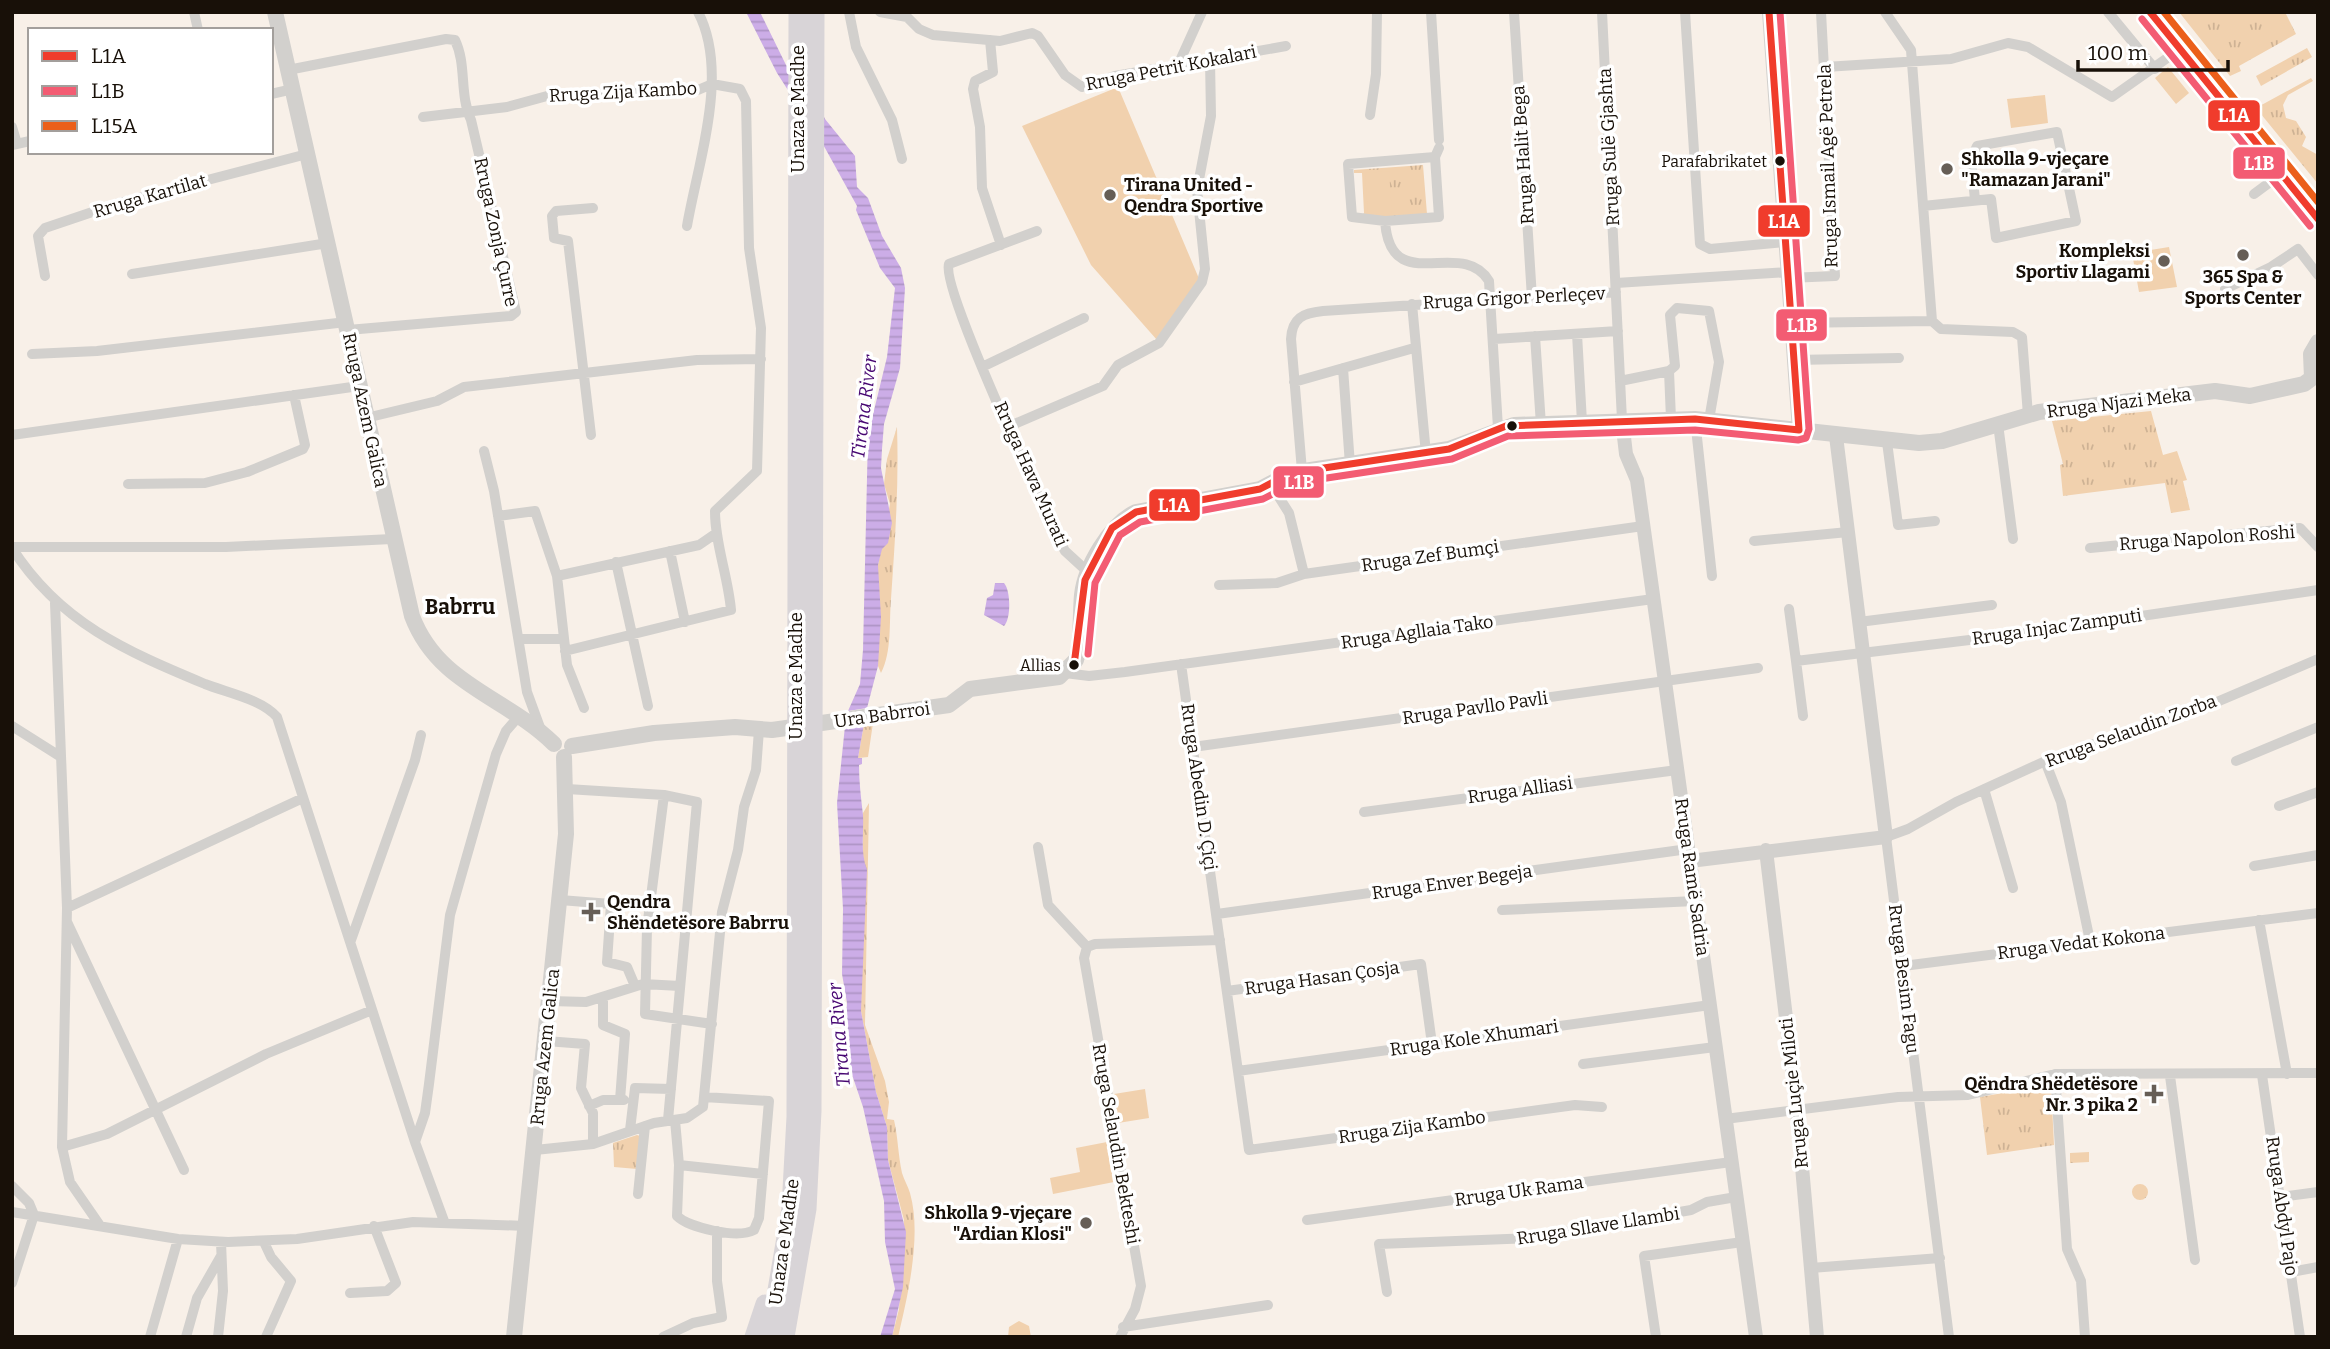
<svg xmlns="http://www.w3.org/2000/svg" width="2330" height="1349" viewBox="0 0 2330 1349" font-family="Bitter,serif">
<defs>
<pattern id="grass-tufts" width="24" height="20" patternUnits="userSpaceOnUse" patternTransform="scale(1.75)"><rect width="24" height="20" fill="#f1d1ae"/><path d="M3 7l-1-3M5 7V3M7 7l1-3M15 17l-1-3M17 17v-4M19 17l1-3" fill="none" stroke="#ceb294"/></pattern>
<pattern id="water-rules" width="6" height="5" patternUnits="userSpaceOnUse" patternTransform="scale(1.75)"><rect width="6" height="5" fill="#ccade7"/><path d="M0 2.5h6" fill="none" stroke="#ae94c5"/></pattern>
</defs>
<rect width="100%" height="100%" fill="#f8f0e8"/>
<path fill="url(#grass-tufts)" d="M2179,12H2285L2296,34L2239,66L2241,71L2230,76Z
M2307,48L2312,57L2261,86L2256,76Z
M2311,78L2313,81L2288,95L2283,105L2286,118L2296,121L2306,137L2302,146L2318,155V184L2256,108Z
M1423,165L1427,214L1358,219L1364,213L1362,173H1354V170Z
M2151,411L2163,455L2177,451L2187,480L2183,481L2190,510L2171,513L2165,483L2063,496L2060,465L2063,464L2052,421Z
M897,427C899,485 895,541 891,599C889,622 892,652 881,673L878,666V565L890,504L884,484L887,459Z
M873,723L868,757L858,758L864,724Z
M869,803L865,1025L885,1081L889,1102L887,1119L894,1120C898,1137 898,1155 902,1173C904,1180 908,1186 910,1193C922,1235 908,1295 898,1337H892L899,1309L904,1220L888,1160L887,1127L876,1092L861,1011L863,813Z
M2051,1085L2054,1145L1987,1155L1980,1097Z
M637,1135L640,1136L637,1169L614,1167L613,1143Z
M2089,1152V1162L2070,1163V1153Z
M2132 1192a8 8 0 1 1 16 0a8 8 0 1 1-16 0Z
M1019,1321L1029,1326L1031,1337H1008L1009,1327Z"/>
<path fill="#f1d1ae" d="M2168,67L2189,93L2176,104L2155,78Z
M1118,87L1200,281L1157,340L1091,265L1022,126Z
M2045,95L2048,123L2011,128L2007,99Z
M1389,171L1392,213L1368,214L1365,173Z
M2169,247L2177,287L2139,292L2132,253Z
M1145,1089L1149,1118L1118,1123L1114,1094Z
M1107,1142L1114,1182L1053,1194L1050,1178L1080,1172L1076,1148Z"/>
<path fill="url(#water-rules)" d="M746,12H760L786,65L807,80L825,119L855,156L857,187L868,198L882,236L901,268L905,288L900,368L884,424L882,449L881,468L892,523L888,543L882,549L878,565L881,617L878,666L867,708L848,711L860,684L863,650L868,435L887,357L895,288L880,268L856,210L857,206L825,148L777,73Z
M995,583H1004C1011,591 1011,619 1004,626L984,615L987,598L993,595Z
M864,724L858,758H862V764L859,765C859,782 861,798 863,815C864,834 860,852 867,870L861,1011L876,1092L887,1127L888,1160L906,1232L903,1287L892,1337H880L895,1289L885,1242L884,1201L863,1107L847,1060L844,1038L847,1003L842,974L843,909L837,803L845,726Z"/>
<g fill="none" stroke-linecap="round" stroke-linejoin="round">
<path stroke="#d2d0cd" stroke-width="10" d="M194,12L198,30
M849,12L856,47L892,120L902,159
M880,12L907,17L919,29L933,35L1000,41L1032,33L1038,36L1065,75L1082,87L1115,76L1286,46
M1431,12L1439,140
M1514,12L1532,298
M1602,12L1622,420
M1685,12L1700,244L1710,249L1785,242
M1885,12L1911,50L1932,321L1941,329L2013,332L2022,337L2028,415
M2108,12L2155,69
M990,40L993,72L975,81L973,89L980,127L982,188L1001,245
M1178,65L1202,12
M1825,67L1951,59L2008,43L2028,47L2112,97L2180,49
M288,70L446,39L455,40C467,65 459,94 471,120L516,312L511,316L348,330
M271,94L293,89
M1370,115L1376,74L1377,12
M423,117L507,107L547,96L698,90L712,84
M12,127L17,144
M12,145L30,141
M1435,157L1348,164L1352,217L1385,221L1439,217L1435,157L1439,148
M2254,194L2281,174
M1923,206L1991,199L1996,238L2076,221L2057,132L1977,146L1971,159L1975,200
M1385,221C1390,299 1462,236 1489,281L1498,428
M687,226C698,162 730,73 698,12
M1037,231L949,264C940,285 1035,486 1049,522L1065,551L1089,573
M132,274L328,243
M45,276L38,236L45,228L119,203L307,154
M1788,278L1835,276L1821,12
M1616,283L1788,272
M2225,289L2271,267L2298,249L2318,275
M1412,304L1426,454
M1791,323L1932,321
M1577,334L1582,422
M1535,336L1541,425
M1494,339L1618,331
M32,354L97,351L346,322
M1794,360L1899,358
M982,367L1084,318
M1343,368L1350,465
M1620,381L1669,371
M1294,382L1414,348
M366,418L437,401L464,387L697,360L761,359
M1671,419L1669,371L1675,366L1670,315L1677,308L1709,311L1719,362L1709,420
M1695,419L1712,576
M1998,424L2013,539
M1010,426L1103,386L1118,365L1159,343L1202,282L1205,269L1197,190L1211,116L1210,60
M12,435L359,386
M591,435L568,241L554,238L552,216L556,211L593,208
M1887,442L1898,525L1935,521
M484,451L494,491L527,692L542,733
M1302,471L1291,339C1292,318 1303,313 1323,311L1616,292
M1270,483L1289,513L1304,574
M128,484L205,483L247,472L303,449L305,445L294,395
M498,516L535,511L557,576L567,665L584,708
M1754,541L1848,532
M12,547H226L392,539
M12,548C60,623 126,651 205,684C228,693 261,699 277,717L415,1142L444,1221
M2090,548L2300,528L2318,547
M670,551L685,622
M616,562L648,706
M557,576L699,545L715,534
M1219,585L1277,583L1304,574L1643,526
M55,603L67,908L62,1147L70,1182L99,1224
M1789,609L1796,661L2019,634L2318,590
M1859,622L1992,605
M519,639H564
M565,651L731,610C728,576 715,544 715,511L757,471L761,328L749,248L746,101L740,89L712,84
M1796,661L1803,716
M1181,664L1249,1150L1575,1105L1602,1107
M1065,673L1089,676L1125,672L1653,599
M12,726L61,757
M1193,747L1758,668
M2045,761L2061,802L2090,941
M2236,761L2318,727
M567,789L664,795L697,802L668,1120
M1984,789L2013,888
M664,795L647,928L645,1014L712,1024
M2279,806L2318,792
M1364,812L1677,770
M1038,847L1048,905L1087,947
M2254,866L2318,855
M560,900L611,904L607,962L627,967L635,986
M67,908L303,798
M1502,910L1695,901
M1217,914L1688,849
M2259,920L2287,1074
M67,922L184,1170
M351,940L415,760L421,735
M1087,947L1084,958L1141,1286L1135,1309L1120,1337
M1087,947L1095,944L1220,940
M1903,966L2318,913
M1227,991L1421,964L1432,1044
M603,998V1025L625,1034L620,1100
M550,1001L586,1002L643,984L680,986
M546,1041L585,1044L581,1088L593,1113V1144
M1583,1064L1715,1047
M1238,1071L1710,1005
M2055,1074L2067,1249L2081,1281L2085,1337
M2262,1075L2300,1337
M2170,1076L2195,1260
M589,1106L603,1100H624
M1725,1119L1898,1097L1968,1095L2055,1074L2318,1073
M675,1120L679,1165L677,1216C689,1228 738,1239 754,1230L759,1218L769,1101L704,1097
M630,1130L635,1088L671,1089
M415,1142L425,1113L429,1084L450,915L496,754L506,731L520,715
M62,1147L107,1134L266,1054L372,1010
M535,1150L593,1144L654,1123L687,1118L703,1107L722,912L738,850L744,807L756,770L759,730
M679,1165L763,1174
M12,1186L29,1203L34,1215L12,1283
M638,1194L645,1126
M2281,1197L2318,1192
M12,1212L178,1239L228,1242L297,1239L413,1222L526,1226
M1307,1220L1731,1162
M264,1242L271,1257L291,1281L266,1337
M1811,1268L1940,1258
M2291,1272L2318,1267
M1387,1292L1379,1244L1531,1238L1691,1210L1707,1202L1736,1197
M350,1293L387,1291L396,1283L374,1226
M1123,1327L1268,1305
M150,1337L178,1239
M186,1337L197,1298L221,1256
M218,1337L223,1291L221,1242
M663,1337L693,1323L722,1317L717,1281V1231
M1656,1337L1644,1256L1742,1242
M1949,1337L1886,837L1908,829L1956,802L2052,758L2205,707L2318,659"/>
<path stroke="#d2d0cd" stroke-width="14" d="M1769,12L1799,430
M1622,420L1626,454L1637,480L1756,1337
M1766,850L1797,1110L1817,1337
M1690,861L1886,837L1836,436"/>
<path stroke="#d2d0cd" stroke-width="16" d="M275,12L412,616C438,685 505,696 554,744
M572,746L654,733L735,727L772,730L949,705L970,689L1059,677L1076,660C1082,640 1080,617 1082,595C1085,567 1110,524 1136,512L1260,489L1291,473L1449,449L1514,425L1695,419L1919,443L1942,441L2039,412L2215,391L2250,396L2304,384L2312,378L2311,354L2318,342
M514,1337L566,834L564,757"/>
<path stroke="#d7d3d5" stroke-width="18" d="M2150,12L2318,219"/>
<path stroke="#d8d4d7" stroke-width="19" d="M754,1337L765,1304
M769,1337L791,1208L796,1117L798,12
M785,1337L807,1209L812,1111L815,12"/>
<g stroke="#fff" stroke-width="12">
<path id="bus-1" d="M1769,12L1799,430
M2150,12L2318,219
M1074,665L1085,580L1112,528L1136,512L1260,489L1291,473L1449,449L1506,426L1695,419L1799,430"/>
</g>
<g stroke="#fff" stroke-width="12">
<path id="bus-2" d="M2142,19L2310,226
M1088,654L1095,583L1120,535L1140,522L1263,499L1294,483L1452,459L1508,436L1695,430L1798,440L1806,438L1809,429L1780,12"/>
</g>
<g stroke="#fff" stroke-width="12">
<path id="bus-3" d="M2164,12L2318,202"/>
</g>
<use href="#bus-1" stroke="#f03c2c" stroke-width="7"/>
<use href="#bus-2" stroke="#f35c73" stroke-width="7"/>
<use href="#bus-3" stroke="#eb5f1a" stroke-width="7"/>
</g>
<g fill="#181008" stroke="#fff" stroke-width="2.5">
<circle cx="1780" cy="161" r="6"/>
<circle cx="1512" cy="426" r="6"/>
<circle cx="1074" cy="665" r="6"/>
</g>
<g fill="#665e56" stroke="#fff" stroke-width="2.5">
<circle cx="1947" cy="169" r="7"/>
<circle cx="1110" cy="195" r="7"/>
<circle cx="2243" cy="255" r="7"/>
<circle cx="2164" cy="261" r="7"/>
<path d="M587.5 901.5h7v7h7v7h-7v7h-7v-7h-7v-7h7z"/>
<path d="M2150.5 1083.5h7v7h7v7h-7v7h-7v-7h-7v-7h7z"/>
<circle cx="1086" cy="1223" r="7"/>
</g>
<g text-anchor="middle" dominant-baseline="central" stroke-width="7" stroke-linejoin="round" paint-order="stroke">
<g font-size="16" fill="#181008" stroke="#fff" text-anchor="end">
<text x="1767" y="161">Parafabrikatet</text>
<text x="1061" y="665">Allias</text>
</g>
<g font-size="18" fill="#181008" stroke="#fff">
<text transform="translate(1171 68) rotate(-11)">Rruga Petrit Kokalari</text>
<text transform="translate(623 92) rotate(-3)">Rruga Zija Kambo</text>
<text transform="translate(798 109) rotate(-90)">Unaza e Madhe</text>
<text transform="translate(1609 147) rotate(-93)">Rruga Sulë Gjashta</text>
<text transform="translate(1523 155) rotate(-94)">Rruga Halit Bega</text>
<text transform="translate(1828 166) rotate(-92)">Rruga Ismail Agë Petrela</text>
<text transform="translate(150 196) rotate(-16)">Rruga Kartilat</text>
<text transform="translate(496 232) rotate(78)">Rruga Zonja Çurre</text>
<text transform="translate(1514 298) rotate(-3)">Rruga Grigor Perleçev</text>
<text transform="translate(2119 403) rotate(-7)">Rruga Njazi Meka</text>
<text transform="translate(365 410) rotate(78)">Rruga Azem Galica</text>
<text transform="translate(1031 474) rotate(66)">Rruga Hava Murati</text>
<text transform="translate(2207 538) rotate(-4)">Rruga Napolon Roshi</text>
<text transform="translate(1430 556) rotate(-8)">Rruga Zef Bumçi</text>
<text transform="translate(2057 627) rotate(-8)">Rruga Injac Zamputi</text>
<text transform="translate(1417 632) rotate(-8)">Rruga Agllaia Tako</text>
<text transform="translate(796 676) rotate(-90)">Unaza e Madhe</text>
<text transform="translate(1475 708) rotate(-8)">Rruga Pavllo Pavli</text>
<text transform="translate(882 715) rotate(-8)">Ura Babrroi</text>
<text transform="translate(2131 731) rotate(-20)">Rruga Selaudin Zorba</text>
<text transform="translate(1199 787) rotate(82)">Rruga Abedin D. Çiçi</text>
<text transform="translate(1520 790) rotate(-8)">Rruga Alliasi</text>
<text transform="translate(1692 877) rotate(82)">Rruga Ramë Sadria</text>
<text transform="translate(1452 882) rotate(-8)">Rruga Enver Begeja</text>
<text transform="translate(2081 943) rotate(-7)">Rruga Vedat Kokona</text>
<text transform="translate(1322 978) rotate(-8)">Rruga Hasan Çosja</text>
<text transform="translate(1904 979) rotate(83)">Rruga Besim Fagu</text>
<text transform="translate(1474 1038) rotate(-8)">Rruga Kole Xhumari</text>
<text transform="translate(545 1047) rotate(-84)">Rruga Azem Galica</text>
<text transform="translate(1794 1093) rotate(-96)">Rruga Luçie Miloti</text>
<text transform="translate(1412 1127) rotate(-8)">Rruga Zija Kambo</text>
<text transform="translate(1116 1144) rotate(80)">Rruga Selaudin Bekteshi</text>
<text transform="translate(1519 1191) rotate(-8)">Rruga Uk Rama</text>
<text transform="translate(2282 1206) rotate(82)">Rruga Abdyl Pajo</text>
<text transform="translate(1598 1226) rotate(-9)">Rruga Sllave Llambi</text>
<text transform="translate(784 1242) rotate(-82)">Unaza e Madhe</text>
</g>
<g font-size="18" font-weight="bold" fill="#181008" stroke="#fff" text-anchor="start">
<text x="1961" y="159">Shkolla 9-vjeçare<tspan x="1961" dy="21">"Ramazan Jarani"</tspan></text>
<text x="1124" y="185">Tirana United -<tspan x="1124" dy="21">Qendra Sportive</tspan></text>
<text x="2150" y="251" text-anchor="end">Kompleksi<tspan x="2150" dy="21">Sportiv Llagami</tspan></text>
<text x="2243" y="277" text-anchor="middle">365 Spa &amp;<tspan x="2243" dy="21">Sports Center</tspan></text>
<text x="607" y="902">Qendra<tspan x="607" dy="21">Shëndetësore Babrru</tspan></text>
<text x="2138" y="1084" text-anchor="end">Qëndra Shëdetësore<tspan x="2138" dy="21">Nr. 3 pika 2</tspan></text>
<text x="1072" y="1213" text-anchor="end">Shkolla 9-vjeçare<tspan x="1072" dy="21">"Ardian Klosi"</tspan></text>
</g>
<g font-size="19" font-style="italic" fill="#470772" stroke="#fff">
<text transform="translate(864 407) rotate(-83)">Tirana River</text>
<text transform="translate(839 1035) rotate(-95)">Tirana River</text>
</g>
<g font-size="21" font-weight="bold" fill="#181008" stroke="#fff">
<text x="460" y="607">Babrru</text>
</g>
</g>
<g stroke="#fff" stroke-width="2.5">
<rect x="2207" y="99" width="54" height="33" rx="7" fill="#f03c2c"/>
<rect x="2232" y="146" width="54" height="34" rx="7" fill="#f35c73"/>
<rect x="1757" y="204" width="54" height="34" rx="7" fill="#f03c2c"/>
<rect x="1775" y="308" width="53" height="34" rx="7" fill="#f35c73"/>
<rect x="1272" y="465" width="53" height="34" rx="7" fill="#f35c73"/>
<rect x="1148" y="488" width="53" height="34" rx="7" fill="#f03c2c"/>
</g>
<g font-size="19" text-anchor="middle" font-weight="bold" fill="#fff">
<text x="2234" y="122">L1A</text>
<text x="2259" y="170">L1B</text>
<text x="1784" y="228">L1A</text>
<text x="1802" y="332">L1B</text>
<text x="1299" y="489">L1B</text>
<text x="1174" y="512">L1A</text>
</g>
<rect width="2330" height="1349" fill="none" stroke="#181008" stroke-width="28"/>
<rect x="28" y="28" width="245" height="126" fill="#ffffff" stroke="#a39f9c" stroke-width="2"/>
<rect x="42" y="51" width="35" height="10" fill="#f03c2c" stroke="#a39f9c" stroke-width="2"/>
<text x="91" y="63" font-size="21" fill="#181008">L1A</text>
<rect x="42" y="86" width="35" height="10" fill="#f35c73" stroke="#a39f9c" stroke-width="2"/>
<text x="91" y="98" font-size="21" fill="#181008">L1B</text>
<rect x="42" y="121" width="35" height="10" fill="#eb5f1a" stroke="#a39f9c" stroke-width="2"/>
<text x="91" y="133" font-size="21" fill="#181008">L15A</text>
<path d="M2078 60v10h150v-10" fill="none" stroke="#181008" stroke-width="3.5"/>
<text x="2088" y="60" font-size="21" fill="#181008" stroke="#ffffff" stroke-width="5" paint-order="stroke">100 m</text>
</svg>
